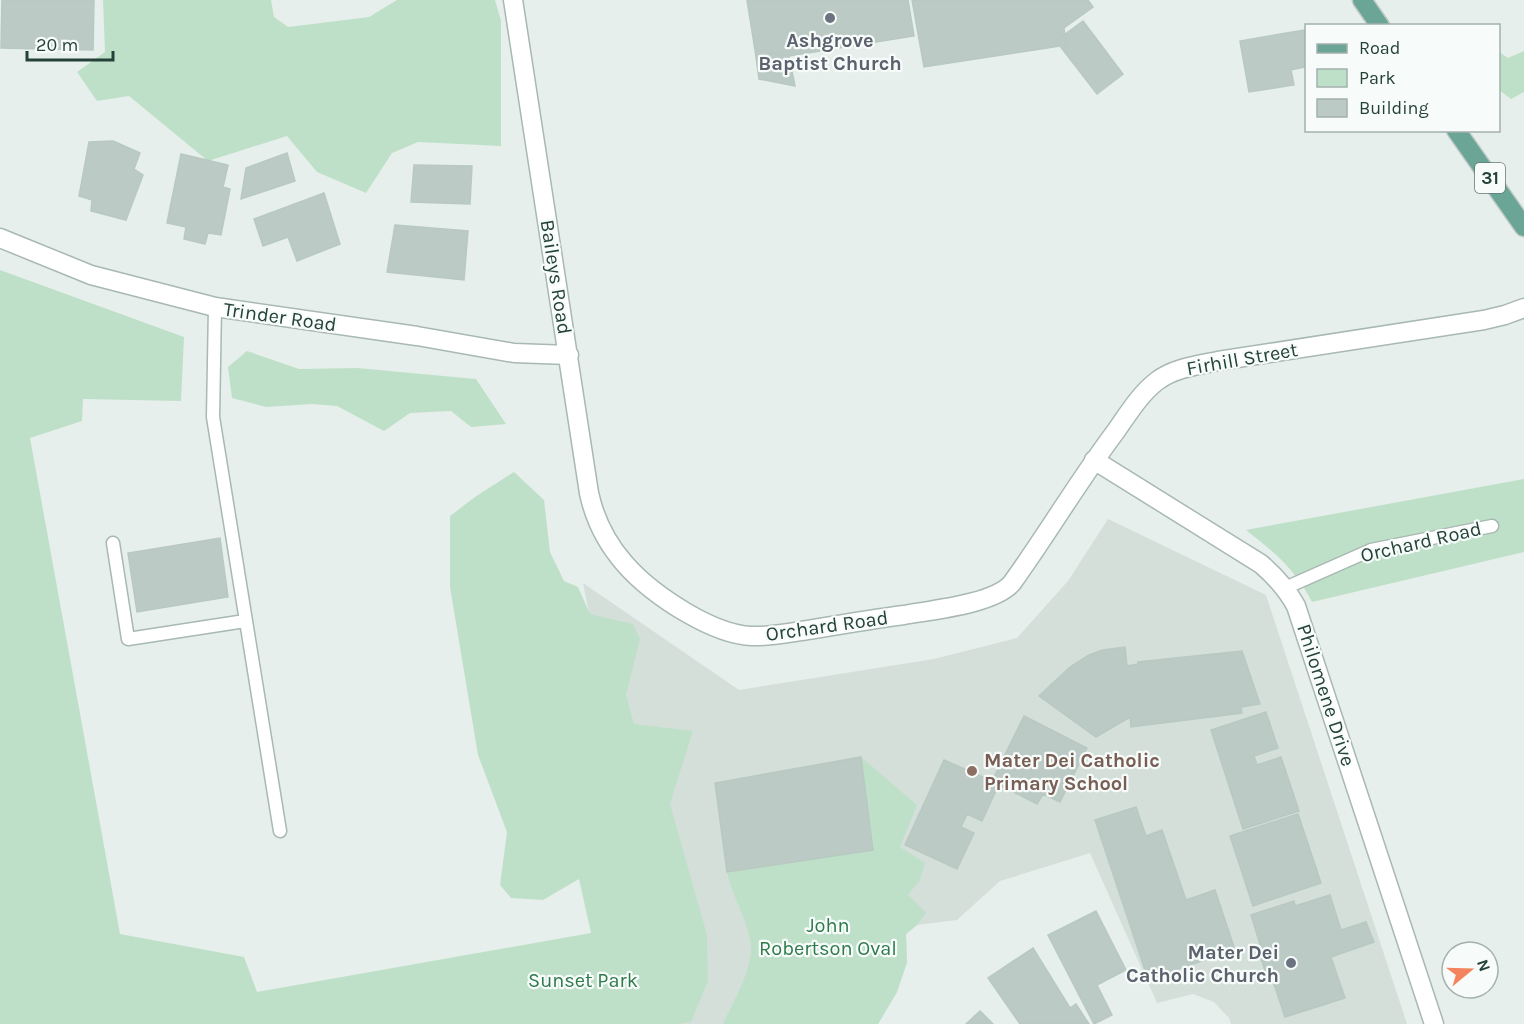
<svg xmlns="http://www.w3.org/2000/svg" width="1524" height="1024" viewBox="0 0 1524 1024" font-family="Karla,sans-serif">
<rect width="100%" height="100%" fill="#e6efeb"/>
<path fill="#d4dfda" d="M1108,519L1266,595L1407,1024H1231L1229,1018L1214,1002L1193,994L1157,1003L1090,853L1000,881L957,920L917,925L906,934L907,962L897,992L878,1024H670L583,583L739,690L934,659L1017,638L1068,581Z"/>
<path fill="#bfe0c8" d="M103,0H271L274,17L288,27L369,17L397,0H495L501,21V146L418,142L392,153L366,193L317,172L287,136L208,161L129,96L97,101L77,72L105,52Z
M1524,51V92L1511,99L1499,90V52L1508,58Z
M0,270L184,337L181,401L83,399L82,421L30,438L120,934L244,957L257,992L591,933L579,879L543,900L511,898L500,885L507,832L478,755L450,587V516L475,497L514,472L544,500L550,552L564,581L578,587L590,614L633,624L640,639L626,695L634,724L693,731L670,804L707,935L708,981L691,1022L678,1024H0Z
M247,351L299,369L357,368L476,379L506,424L471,427L451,411L410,413L384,431L337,406L312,404L266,407L232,398L228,367Z
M1524,479V552L1312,602C1296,570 1274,552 1246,530Z
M861,757L917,805L900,847L925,863L920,880L908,895L926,913L917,925L906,934L907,962L897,992L878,1024H723C733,1001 756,965 750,939C745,916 732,895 727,872L873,850Z"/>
<path fill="#bbcac4" stroke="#b8c9c2" stroke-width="1.5" d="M2,0H94L93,50L1,48Z
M747,0H908L914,36L789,56L755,50Z
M912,0H1088L1093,7L1064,28L1066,45L924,67Z
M1083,21L1123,74L1097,94L1056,41Z
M1304,30L1306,45V57H1304L1305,67L1291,70L1294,85L1249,92L1240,41Z
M755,50L789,56L795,86L759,79Z
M113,141L140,153L134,169L143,175L126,220L91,211L92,200L79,196L89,142Z
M287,153L295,181L241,199L246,168Z
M181,154L228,165L223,187L230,189L221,235L208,233L205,244L184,239L186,227L167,223Z
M414,165L472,166L470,204L411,202Z
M324,193L340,244L297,261L288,237L263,246L254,219Z
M395,225L468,231L464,280L387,272Z
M220,538L228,597L137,612L128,553Z
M1125,647L1127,666L1138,664V662L1242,651L1260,704L1241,707L1242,713L1131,727L1130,717L1096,737L1039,696L1070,667L1089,655L1103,650Z
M1266,712L1278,748L1254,756L1257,765L1281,757L1299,811L1243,829L1211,730Z
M1024,716L1087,748L1060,802L1043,794L1037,804L992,781Z
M861,757L873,850L727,872L715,783Z
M944,760L999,784L982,821L967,814L961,827L974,833L957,869L905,845Z
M1136,807L1146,836L1162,830L1186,900L1215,890L1235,950L1148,979L1095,820Z
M1298,814L1321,883L1253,906L1230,836Z
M1330,895L1341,930L1366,922L1374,942L1331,957L1345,998L1285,1017L1273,981L1269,983L1259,952L1262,951L1251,915L1294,901L1295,906Z
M1096,911L1126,970L1097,985L1112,1015L1094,1024L1048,935Z
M1033,948L1070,1008L1076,1004L1089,1024H1020L988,978Z
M980,1011L993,1024H966Z"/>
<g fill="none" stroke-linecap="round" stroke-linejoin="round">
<g stroke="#a8b8b2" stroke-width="15">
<path id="service" d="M215,307L213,417L280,831
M113,543L128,639L245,621
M1285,588L1371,550L1492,526"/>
</g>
<g stroke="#a8b8b2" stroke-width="21">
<path id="minor" d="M513,0L589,493C601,549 639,585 687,613C706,624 729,635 751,636C772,637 794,632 814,629C844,624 874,619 904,615C932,610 994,604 1012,583C1048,533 1079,480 1116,431C1128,414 1140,394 1157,381C1174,368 1198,365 1218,361L1484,320L1505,315L1524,308
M0,238L91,275L215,307L417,336L514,353L569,355
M1094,460L1261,564C1276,577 1287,589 1296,606L1434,1024"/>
</g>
<g stroke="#c2cac8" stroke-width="21">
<path id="primary" d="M1362,0L1380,26
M1456,130L1524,227"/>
</g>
<use href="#service" stroke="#fff" stroke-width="12"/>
<use href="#minor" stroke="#fff" stroke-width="18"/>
<use href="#primary" stroke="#6aa596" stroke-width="18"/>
</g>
<g fill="#6b7280" stroke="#f7fbf9" stroke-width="2">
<circle cx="830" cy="18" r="6"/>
<circle cx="1291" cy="963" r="6"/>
</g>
<circle fill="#8d6e63" stroke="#f7fbf9" stroke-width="2" cx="972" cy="771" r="6"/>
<g text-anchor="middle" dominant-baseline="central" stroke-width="4.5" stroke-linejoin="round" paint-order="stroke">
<rect fill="#f7fbf9" stroke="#637a73" stroke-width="1.5" x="1475" y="163" width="30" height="30" rx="4.5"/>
<g font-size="18" font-weight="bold" fill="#24423a">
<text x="1490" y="178">31</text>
</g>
<g font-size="20" font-weight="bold" fill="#5b616d" stroke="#f7fbf9">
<text x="830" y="40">Ashgrove<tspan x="830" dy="23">Baptist Church</tspan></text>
<text x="1279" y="952" text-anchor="end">Mater Dei<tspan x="1279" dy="23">Catholic Church</tspan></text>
</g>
<g font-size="20" fill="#24423a" stroke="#f7fbf9">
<text transform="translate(556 277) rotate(81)">Baileys Road</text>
<text transform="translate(280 317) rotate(8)">Trinder Road</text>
<text transform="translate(1242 359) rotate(-10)">Firhill Street</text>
<text transform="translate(1421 542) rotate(-13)">Orchard Road</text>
<text transform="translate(827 626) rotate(-8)">Orchard Road</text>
<text transform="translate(1326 695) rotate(72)">Philomene Drive</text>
</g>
<g font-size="20" font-weight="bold" fill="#785e54" stroke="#f7fbf9" text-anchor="start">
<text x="984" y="760">Mater Dei Catholic<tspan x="984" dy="23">Primary School</tspan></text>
</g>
<g font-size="20" fill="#2d7a4b" stroke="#f7fbf9">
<text x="828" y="925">John<tspan x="828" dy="23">Robertson Oval</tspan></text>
<text x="583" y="980">Sunset Park</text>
</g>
</g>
<rect x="1305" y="24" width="195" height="108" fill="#f7fbf9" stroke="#a3b1ad" stroke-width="1.5"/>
<rect x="1317" y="44" width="30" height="9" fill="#6aa596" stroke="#a3b1ad" stroke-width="1.5"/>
<text x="1359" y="54" font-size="18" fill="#24423a">Road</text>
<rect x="1317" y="69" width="30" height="18" fill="#bfe0c8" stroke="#a3b1ad" stroke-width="1.5"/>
<text x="1359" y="84" font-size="18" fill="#24423a">Park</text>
<rect x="1317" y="99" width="30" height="18" fill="#bbcac4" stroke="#a3b1ad" stroke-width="1.5"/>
<text x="1359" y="114" font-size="18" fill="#24423a">Building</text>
<g transform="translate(1470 970) rotate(71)"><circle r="28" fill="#f7fbf9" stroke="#a3b1ad" stroke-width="1.5"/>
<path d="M0-4.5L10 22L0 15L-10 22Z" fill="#f4845f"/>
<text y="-9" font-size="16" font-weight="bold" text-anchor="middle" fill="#24423a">N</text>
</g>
<path d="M27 51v9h86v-9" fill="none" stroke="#24423a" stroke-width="3"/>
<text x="36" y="51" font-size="18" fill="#24423a" stroke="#f7fbf9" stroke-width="4.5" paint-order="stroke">20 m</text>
</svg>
